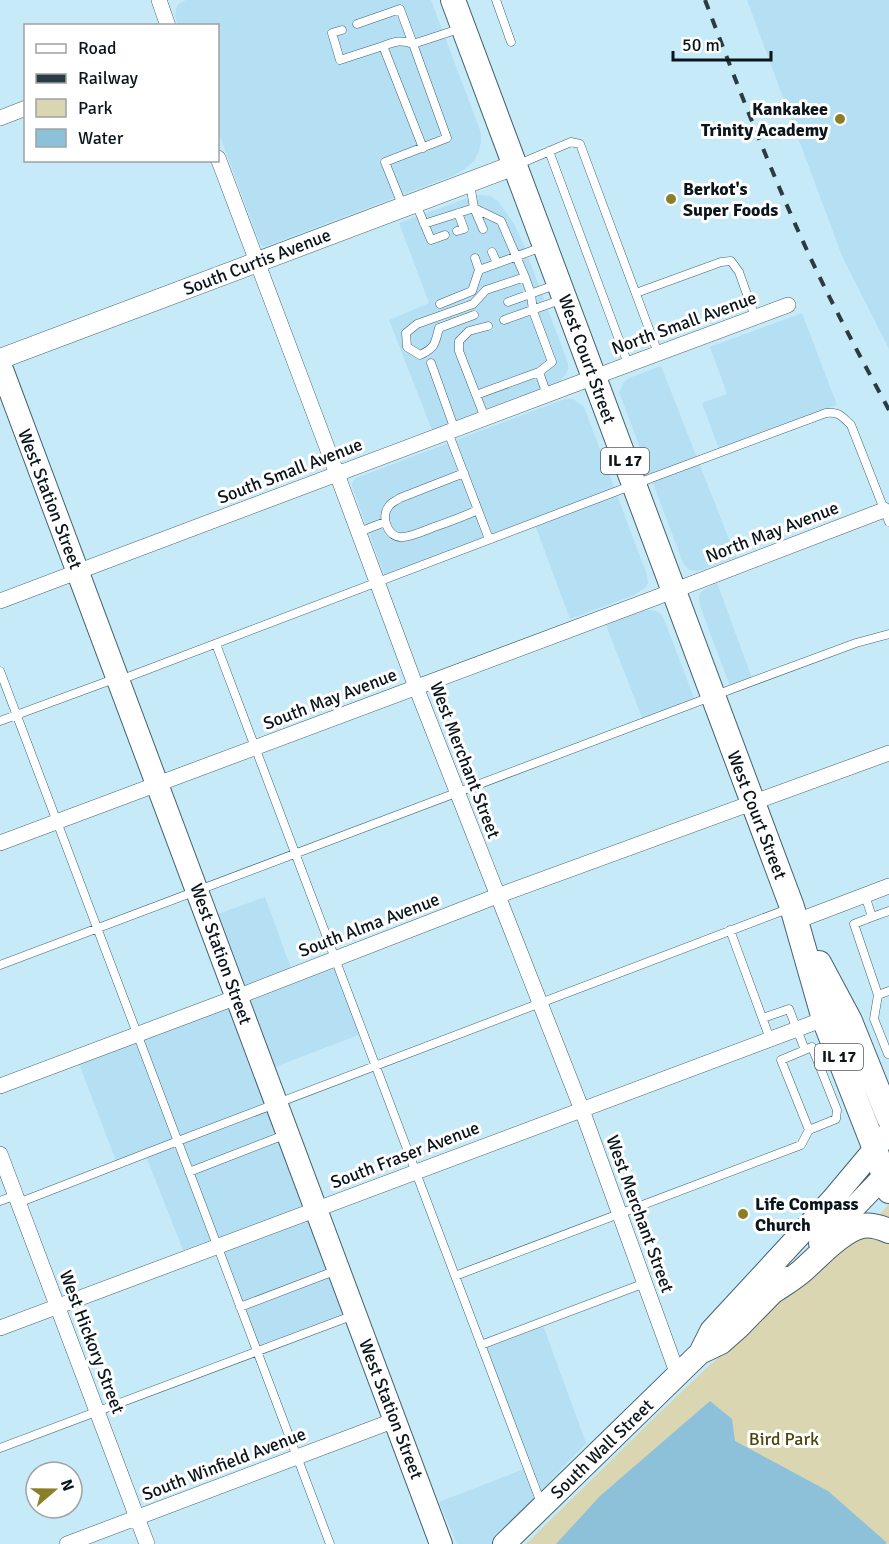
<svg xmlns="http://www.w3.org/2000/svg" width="889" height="1544" viewBox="0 0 889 1544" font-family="Signika,sans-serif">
<rect width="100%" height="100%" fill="#c7eaf9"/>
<path fill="#b5dff3" d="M186,0H431L481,133V142L479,151L474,161L463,170L452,176L264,247L260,244L218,131V26L178,25L175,16L176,10L178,4Z
M747,0H889V349L842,256Z
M481,195L490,196L498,201L514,224L523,243L568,363V369L566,374L559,382L432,430L389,320L429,303L399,223L473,196Z
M802,313L837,405L719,449L702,403L727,394L710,347Z
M661,366L736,557L702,570L695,571L688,569L683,563L619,392L624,382L629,378Z
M565,399H573L584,407L647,575L648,583L645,588L634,595L570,619L535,525L386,580L352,486L353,481L356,478Z
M717,583L752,678L730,686L700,606L699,598L700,593L705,589Z
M648,610L656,611L661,614L664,619L697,706L645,725L606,625L640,612Z
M265,897L296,982L335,968L361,1034L254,1075L345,1315L259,1346L219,1237L183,1250L146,1156L118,1166L79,1064L251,1000L218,914Z
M540,1317L586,1443L491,1544H457L439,1502L524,1469L477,1341Z"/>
<path fill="#dad6b1" d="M889,1204V1544H526L658,1414L769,1309L864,1232Z"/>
<path fill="#8cc1d9" d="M710,1401L732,1419L735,1441L828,1491L886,1542V1544H556L600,1496Z"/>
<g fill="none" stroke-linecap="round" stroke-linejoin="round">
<g stroke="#43626f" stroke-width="9">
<path id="service" d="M496,0L511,42
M357,24L400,9L413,44
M342,30L332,33L340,60L383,46
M413,44C401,39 394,42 383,46L423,148
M549,151L628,364
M519,164L571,142L580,144L658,353
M416,204L431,240L445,235
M403,207L385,162L447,138L413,44L462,28
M474,208L501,221L525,277L531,294L533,311L552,362L539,372L476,395
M474,208L483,229
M424,224L474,208L470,184
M457,231L464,229L458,213
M492,252L497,263
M475,258L479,270L542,247
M636,293L721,262L731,261L739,272L755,317
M508,302L555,285
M440,304L472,291L479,270
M474,315L439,328C435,344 435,348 420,355L407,347L406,333L417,324L473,304L486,290L525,277
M504,320L563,299
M431,363L455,430
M539,372L547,395
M485,418L459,351V341L469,331L488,326
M448,432L489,539
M464,473L400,498C396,501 391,502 389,506C380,517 388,539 403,537C413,536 424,531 434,527C449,522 464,516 478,510
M359,532L385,522
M216,644L541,1503
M0,671L330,1544
M120,680L654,477L826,413C839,411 842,417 851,425L889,522
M0,721L114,679
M865,895L872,917L854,924L878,995L874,1019L888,1054L889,1053
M872,917L889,911
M730,930L770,1039
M0,965L713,696L856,643L889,634
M878,995L889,991
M763,1018L789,1009L805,1050
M189,1172L287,1134
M0,1201L16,1195
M18,1203L178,1141L790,908
M455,1276L801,1145L809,1130L836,1119L837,1110L812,1047L781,1060L809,1130
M240,1307L337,1270
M481,1345L645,1283
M0,1448L354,1315"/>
</g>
<g stroke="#43626f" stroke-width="16">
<path id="minor" d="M159,0L168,26
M0,118L26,108
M218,158L337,474L416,687L582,1110L678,1375
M0,601L573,385L788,305
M0,843L652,599L884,510
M797,921L889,886
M0,1086L237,997L497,896L889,753
M0,1154L147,1544
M0,1328L824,1019
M67,1544L395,1420"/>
</g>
<g stroke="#43626f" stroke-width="21">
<path id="tertiary" d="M0,359L515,165"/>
</g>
<g stroke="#43626f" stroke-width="24">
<path id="secondary" d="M0,364L441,1544
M820,1243L889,1171
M700,1353L721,1343L738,1328L787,1278
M504,1544L700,1353L711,1331L832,1200L889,1132"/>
</g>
<g stroke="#43626f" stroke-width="26">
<path id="primary" d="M453,0L792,907L824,1019L875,1149L889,1191
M819,963L850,1021L889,1118
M775,1290C784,1284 794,1278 802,1271C817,1258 842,1230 862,1226C871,1224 880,1227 889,1231"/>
</g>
<use href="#service" stroke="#fff" stroke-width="8"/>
<use href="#minor" stroke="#fff" stroke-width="15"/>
<use href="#tertiary" stroke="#fff" stroke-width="20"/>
<use href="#secondary" stroke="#fff" stroke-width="22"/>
<use href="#primary" stroke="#fff" stroke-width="24"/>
<path stroke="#2b3b43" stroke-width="4" stroke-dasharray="10 10" stroke-linecap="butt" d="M705,0C738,87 772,175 811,259C835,310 862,360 889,410"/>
</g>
<g fill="#8b7f26" stroke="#fff" stroke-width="2">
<circle cx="840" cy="119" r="6"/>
<circle cx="671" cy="199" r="6"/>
<circle cx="743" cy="1214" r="6"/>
</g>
<g text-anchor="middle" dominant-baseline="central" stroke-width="6" stroke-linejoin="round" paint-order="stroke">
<g fill="#fff" stroke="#545c60" stroke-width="1.5">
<rect x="601" y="448" width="48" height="26" rx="4.5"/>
<rect x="815" y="1044" width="48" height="26" rx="4.5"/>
</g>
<g font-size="16" font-weight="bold" fill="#0a161c">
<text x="625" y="461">IL 17</text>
<text x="839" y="1057">IL 17</text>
</g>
<g font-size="18" font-weight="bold" fill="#0a161c" stroke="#fff" text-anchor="start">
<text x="828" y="109" text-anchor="end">Kankakee<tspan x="828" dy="21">Trinity Academy</tspan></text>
<text x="683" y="189">Berkot's<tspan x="683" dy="21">Super Foods</tspan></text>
<text x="755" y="1204">Life Compass<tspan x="755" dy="21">Church</tspan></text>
</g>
<g font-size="18" fill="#0a161c" stroke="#fff">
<text transform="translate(257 262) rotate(-21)">South Curtis Avenue</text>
<text transform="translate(684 323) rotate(-20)">North Small Avenue</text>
<text transform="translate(587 359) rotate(70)">West Court Street</text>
<text transform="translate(290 471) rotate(-21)">South Small Avenue</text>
<text transform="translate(50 499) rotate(69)">West Station Street</text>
<text transform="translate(772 532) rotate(-21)">North May Avenue</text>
<text transform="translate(330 699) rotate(-21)">South May Avenue</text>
<text transform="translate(465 760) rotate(69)">West Merchant Street</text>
<text transform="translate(757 815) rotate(69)">West Court Street</text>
<text transform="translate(369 925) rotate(-21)">South Alma Avenue</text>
<text transform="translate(221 954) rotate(70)">West Station Street</text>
<text transform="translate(405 1155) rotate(-21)">South Fraser Avenue</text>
<text transform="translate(640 1214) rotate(70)">West Merchant Street</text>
<text transform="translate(92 1342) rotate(69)">West Hickory Street</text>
<text transform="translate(391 1409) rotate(69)">West Station Street</text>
<text transform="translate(602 1449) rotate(-44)">South Wall Street</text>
<text transform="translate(224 1464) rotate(-21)">South Winfield Avenue</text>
</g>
<g font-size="18" fill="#4c4508" stroke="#fff">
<text x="784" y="1439">Bird Park</text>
</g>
</g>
<rect x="24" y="24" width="195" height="138" fill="#ffffff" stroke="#9da2a4" stroke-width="1.5"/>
<rect x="36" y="44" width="30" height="9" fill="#ffffff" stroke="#9da2a4" stroke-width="1.5"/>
<text x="78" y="54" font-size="18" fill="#0a161c">Road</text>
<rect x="36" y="74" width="30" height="9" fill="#2b3b43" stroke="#9da2a4" stroke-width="1.5"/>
<text x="78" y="84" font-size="18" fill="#0a161c">Railway</text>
<rect x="36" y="99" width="30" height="18" fill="#dad6b1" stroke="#9da2a4" stroke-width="1.5"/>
<text x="78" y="114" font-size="18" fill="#0a161c">Park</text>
<rect x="36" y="129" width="30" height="18" fill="#8cc1d9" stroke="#9da2a4" stroke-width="1.5"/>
<text x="78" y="144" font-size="18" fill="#0a161c">Water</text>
<g transform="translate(54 1490) rotate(70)"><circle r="28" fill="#ffffff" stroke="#9da2a4" stroke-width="1.5"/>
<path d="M0-4.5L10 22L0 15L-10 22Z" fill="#8b7f26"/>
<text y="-9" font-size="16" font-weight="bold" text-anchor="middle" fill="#0a161c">N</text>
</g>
<path d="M673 51v9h98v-9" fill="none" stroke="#0a161c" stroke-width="3"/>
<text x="682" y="51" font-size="18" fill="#0a161c" stroke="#ffffff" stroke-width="4.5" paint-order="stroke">50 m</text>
</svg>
